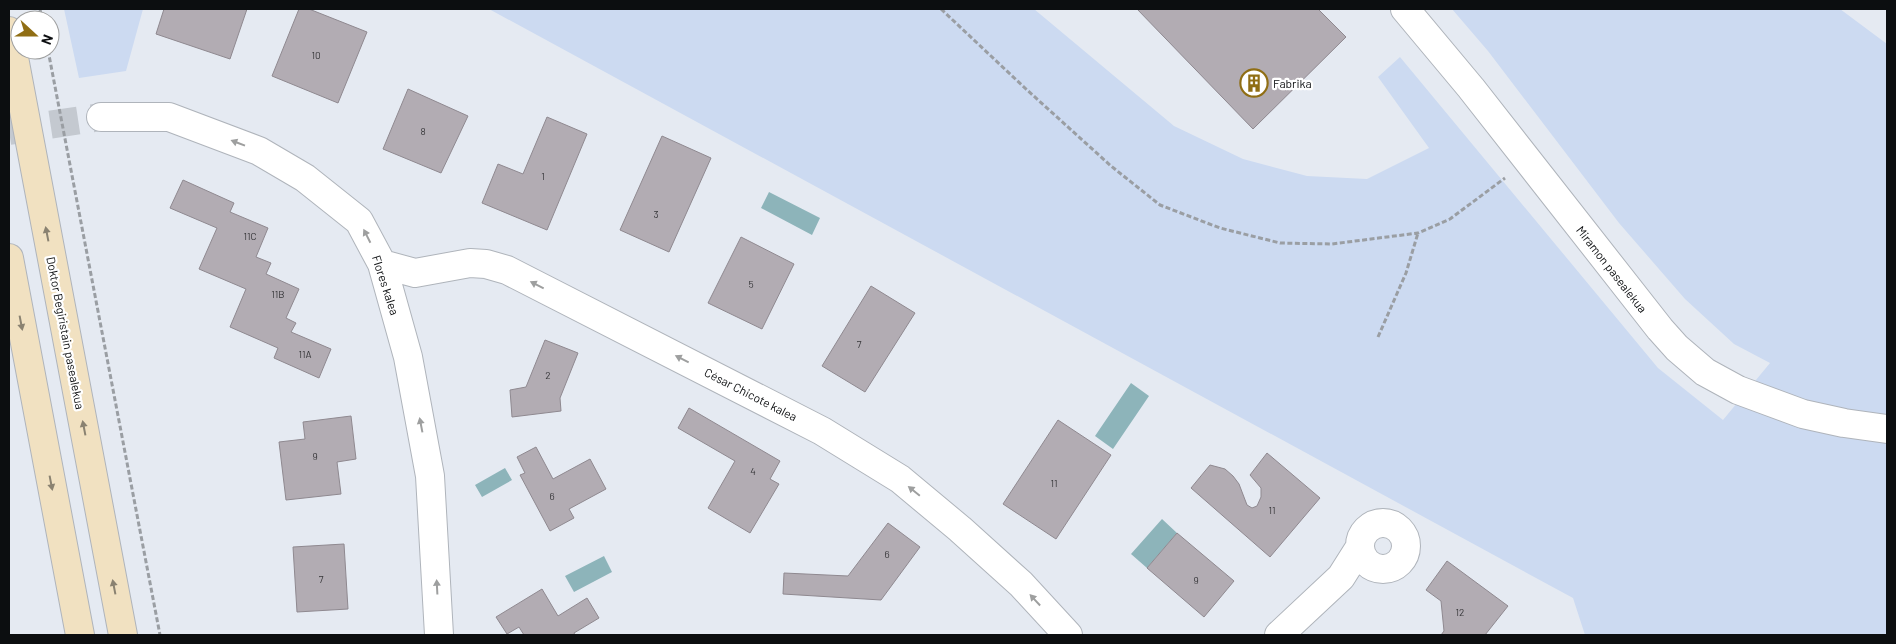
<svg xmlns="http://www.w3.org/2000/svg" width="1896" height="644" viewBox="0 0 1896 644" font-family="Barlow,sans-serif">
<rect width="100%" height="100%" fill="#e5eaf2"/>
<path fill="#ccdaf1" d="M64,9H143L126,71L79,78Z
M489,9H1034L1174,126L1243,159L1307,176L1367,179L1429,148L1378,77L1400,57L1658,368L1723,420L1770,363L1734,344L1685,299L1619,223L1488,51L1452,9H1840L1887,44V635H1585L1573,598Z"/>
<path fill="#8db4ba" d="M769,192L820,218L812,235L761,208Z
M1131,383L1149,396L1113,449L1095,436Z
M505,468L512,480L482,497L475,485Z
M1162,519L1177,533L1147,568L1131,554Z
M604,556L612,572L574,592L565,576Z"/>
<path fill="#b2acb3" stroke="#8f8990" d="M164,9H247L230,59L156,34Z
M299,9H309L367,32L338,103L272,76Z
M1137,9H1318L1346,37L1253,129Z
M408,89L468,116L441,173L383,149Z
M547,117L587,134L547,230L482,203L498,164L523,174Z
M662,136L711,158L669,252L620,230Z
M183,180L234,203L230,212L268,228L256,257L271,263L266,274L299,289L286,318L296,323L291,332L331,349L319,378L274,358L278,348L230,327L246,289L199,269L217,228L170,208Z
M741,237L794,264L762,329L708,303Z
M871,286L915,313L865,392L822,366Z
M545,340L578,353L560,398L561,411L512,417L510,390L526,387Z
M689,408L780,461L770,479L779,484L750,533L708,508L735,461L678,428Z
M351,416L356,459L337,462L341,494L286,500L279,442L305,439L303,422Z
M1058,420L1111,455L1056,539L1003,504Z
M536,447L553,479L590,459L606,489L569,509L574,518L550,531L520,475L525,473L517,457Z
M1267,453L1320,498L1270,557L1191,488L1210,465L1225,469L1233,476L1239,484L1247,505L1252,508L1257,506L1261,497V488L1250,475Z
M888,523L920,547L881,600L783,594L784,573L848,576Z
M1177,533L1234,581L1204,617L1147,568Z
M344,544L348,609L297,612L293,547Z
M1447,561L1508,606L1485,635H1441L1444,631L1441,601L1426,590Z
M542,589L558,616L587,598L599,618L574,633L575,635H524L519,627L507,634L496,617Z"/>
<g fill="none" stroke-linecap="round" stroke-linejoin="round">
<path stroke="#c4c9d0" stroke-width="28" stroke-dasharray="28 14" stroke-linecap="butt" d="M9,131L101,117"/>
<g stroke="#afb4bb" stroke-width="30">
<path id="minor" d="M1405,9L1471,88L1660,329L1677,348L1705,372L1738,390L1803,414L1844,423L1887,429
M101,117H169L259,151L305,178L359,221L382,264L408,357L430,476L439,635
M382,264L415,273L470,263L486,264L507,270L822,431L900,479L960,529L1021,584L1068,635
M1360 546a23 23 0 1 1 46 0a23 23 0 1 1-46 0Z
M1279,635L1341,577L1360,547"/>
</g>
<g stroke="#afb4bb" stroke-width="30">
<path id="secondary" d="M9,31L123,635
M9,258L80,635"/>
</g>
<path stroke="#9a9ea3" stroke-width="3" stroke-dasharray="5 2.5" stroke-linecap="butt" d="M40,9L42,20
M941,9L1026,89L1111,166L1160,205L1220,228L1280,243L1332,244L1418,233L1450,219L1505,178
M48,50L160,635
M1378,337L1406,273L1418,233"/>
<use href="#minor" stroke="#fff" stroke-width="28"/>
<use href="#secondary" stroke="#f1e1c1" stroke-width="28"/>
</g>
<defs><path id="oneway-solid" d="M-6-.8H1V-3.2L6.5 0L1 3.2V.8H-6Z" transform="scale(1.25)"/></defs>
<g fill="#9e9f9f">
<use href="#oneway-solid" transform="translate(238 143) rotate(-159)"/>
<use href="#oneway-solid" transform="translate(367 236) rotate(-117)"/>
<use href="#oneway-solid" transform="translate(537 285) rotate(-153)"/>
<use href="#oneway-solid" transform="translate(682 359) rotate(-153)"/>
<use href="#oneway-solid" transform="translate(421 425) rotate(-101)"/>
<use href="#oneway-solid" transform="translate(914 491) rotate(-141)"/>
<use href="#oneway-solid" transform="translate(437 587) rotate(-93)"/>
<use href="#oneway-solid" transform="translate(1035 600) rotate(-133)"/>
</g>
<g fill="#8a8271">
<use href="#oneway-solid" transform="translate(47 234) rotate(-101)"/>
<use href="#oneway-solid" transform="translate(21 323) rotate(79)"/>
<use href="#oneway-solid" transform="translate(84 428) rotate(-101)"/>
<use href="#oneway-solid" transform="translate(51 483) rotate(79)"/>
<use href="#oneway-solid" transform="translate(114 587) rotate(-101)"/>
</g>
<defs>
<g id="building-ring" transform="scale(1.4375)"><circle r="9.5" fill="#fff" stroke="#906e14" stroke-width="1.5"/><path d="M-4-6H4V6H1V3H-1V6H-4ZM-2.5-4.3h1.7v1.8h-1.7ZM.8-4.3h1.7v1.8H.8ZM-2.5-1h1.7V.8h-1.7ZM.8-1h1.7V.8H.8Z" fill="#906e14"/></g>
</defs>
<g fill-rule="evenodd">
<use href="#building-ring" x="1254" y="83"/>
</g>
<g text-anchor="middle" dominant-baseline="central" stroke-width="4.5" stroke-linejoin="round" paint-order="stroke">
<g font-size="10" fill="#363639">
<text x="316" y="55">10</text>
<text x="423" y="131">8</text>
<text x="543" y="176">1</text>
<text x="656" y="214">3</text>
<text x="250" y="236">11C</text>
<text x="751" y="284">5</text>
<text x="278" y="294">11B</text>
<text x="859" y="344">7</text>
<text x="305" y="354">11A</text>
<text x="548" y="375">2</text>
<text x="315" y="456">9</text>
<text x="753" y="471">4</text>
<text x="1054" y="483">11</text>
<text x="552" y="496">6</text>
<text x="1272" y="510">11</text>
<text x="887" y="554">6</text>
<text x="321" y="579">7</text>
<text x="1196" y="580">9</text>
<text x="1460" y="612">12</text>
</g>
<g font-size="12" fill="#0c0e10" stroke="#fff" text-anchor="start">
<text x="1273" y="83">Fabrika</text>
</g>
<g font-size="12" fill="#0c0e10" stroke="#fff">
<text transform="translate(1612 269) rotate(52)">Miramon pasealekua</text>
<text transform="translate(386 285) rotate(72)">Flores kalea</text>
<text transform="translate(66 333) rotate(79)">Doktor Begiristain pasealekua</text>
<text transform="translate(751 394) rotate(27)">César Chicote kalea</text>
</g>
</g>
<rect width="1896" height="644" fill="none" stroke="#0c0e10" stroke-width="20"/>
<g transform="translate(35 35) rotate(111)"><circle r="24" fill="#ffffff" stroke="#9e9f9f"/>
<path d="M0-4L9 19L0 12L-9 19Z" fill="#906e14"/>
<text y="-8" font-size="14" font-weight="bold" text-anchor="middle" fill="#0c0e10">N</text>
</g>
</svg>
